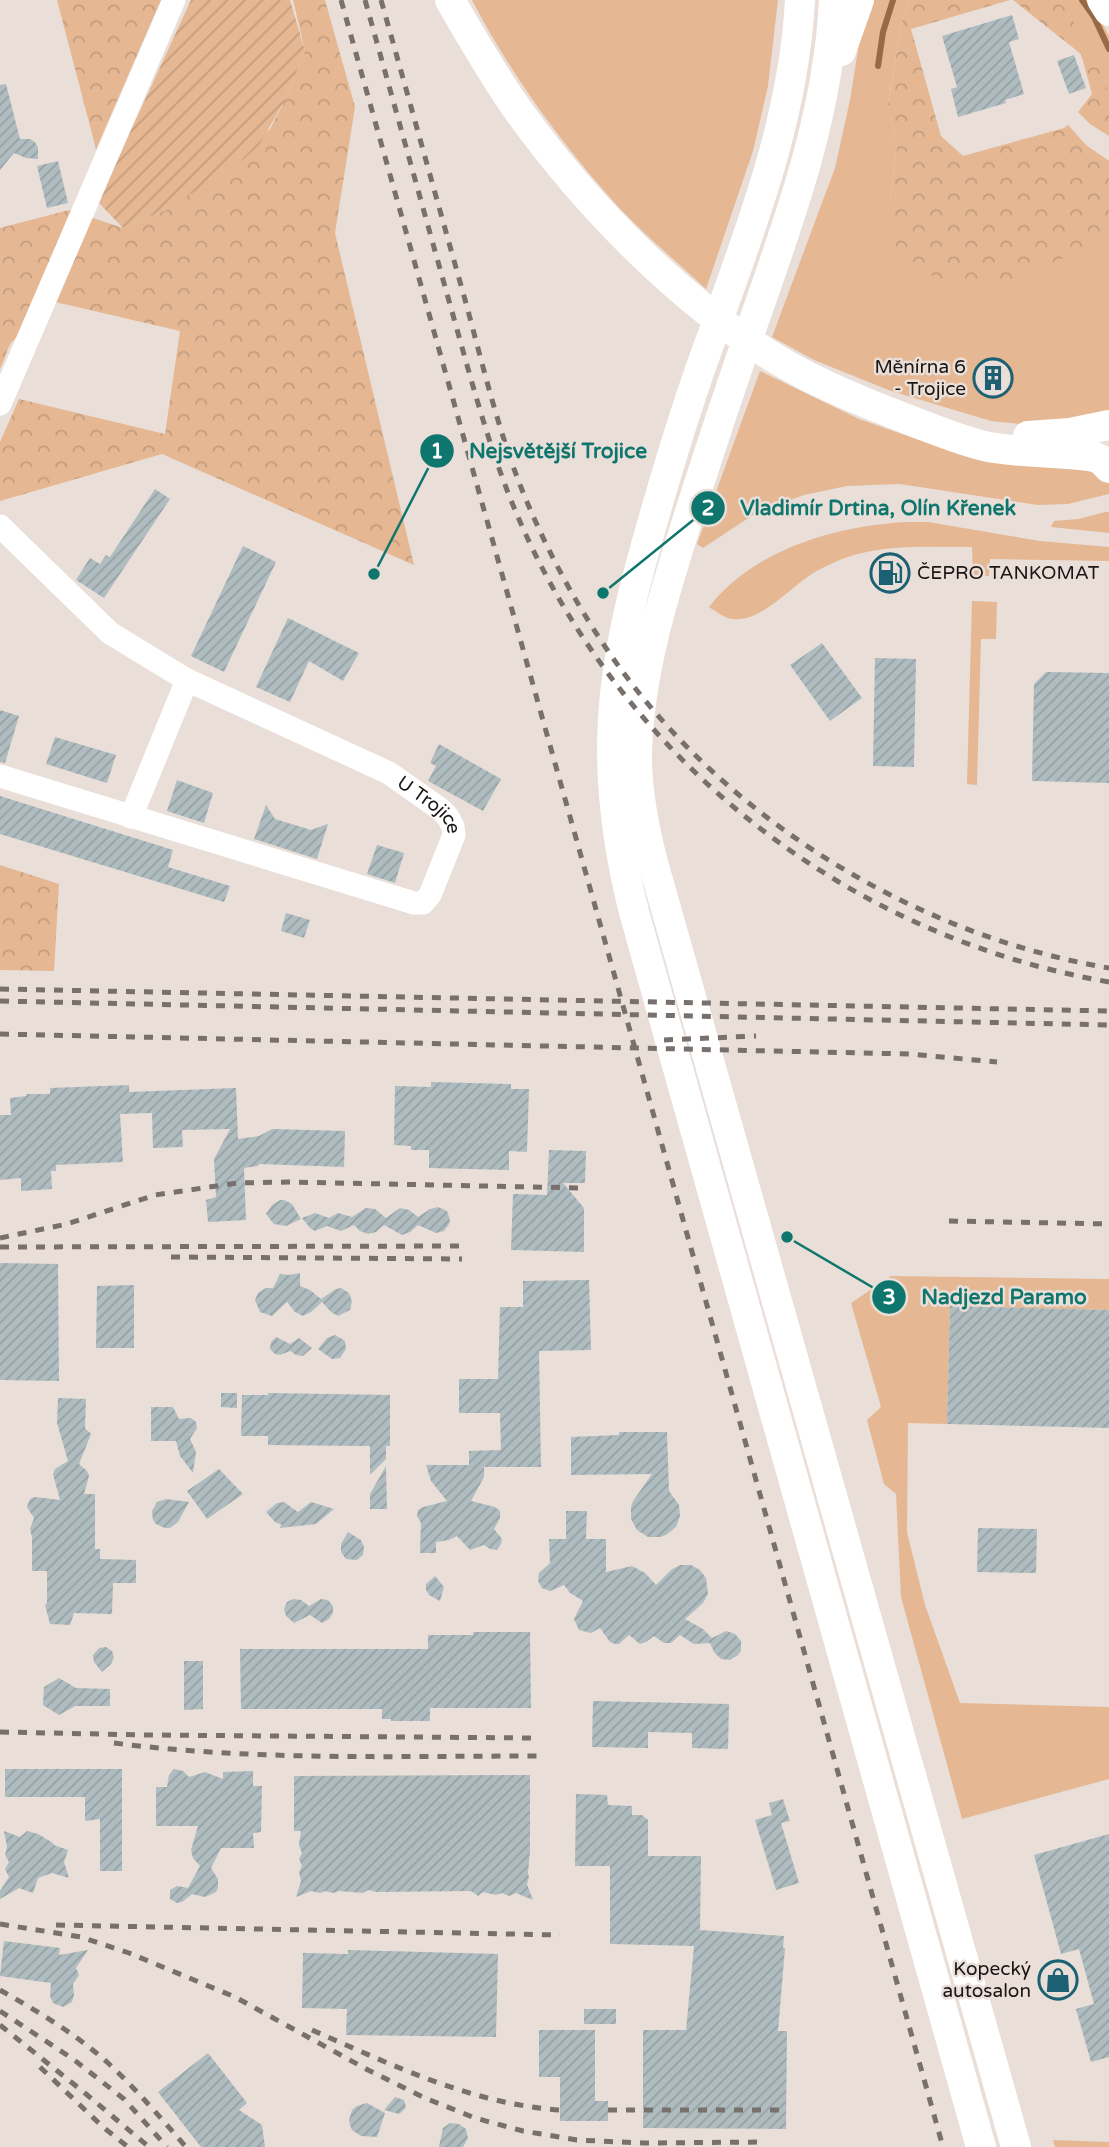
<svg xmlns="http://www.w3.org/2000/svg" width="1109" height="2147" viewBox="0 0 1109 2147" font-family="'Varela Round',sans-serif">
<defs>
<pattern id="forest-crowns" width="20" height="18" patternUnits="userSpaceOnUse" patternTransform="scale(1.75)"><rect width="20" height="18" fill="#e5b793"/><path d="M2 6a3 3 0 1 1 6 0M12 15a3 3 0 1 1 6 0" fill="none" stroke="#c49d7e"/></pattern>
<pattern id="garden-furrows" width="10" height="10" patternUnits="userSpaceOnUse" patternTransform="scale(1.75)"><rect width="10" height="10" fill="#e5b793"/><path d="M-1 1l2-2M0 10L10 0M9 11l2-2" fill="none" stroke="#c49d7e"/></pattern>
<pattern id="building-hatch" width="6" height="6" patternUnits="userSpaceOnUse" patternTransform="scale(1.75)"><rect width="6" height="6" fill="#afbcc0"/><path d="M-1 1l2-2M0 6l6-6M5 7l2-2" fill="none" stroke="#96a1a4"/></pattern>
</defs>
<rect width="100%" height="100%" fill="#e9dfd8"/>
<path fill="#e5b793" d="M472,0H778L768,86L753,151L706,289C673,258 636,228 606,193C554,134 508,69 472,0Z
M869,0H909L902,20L888,104L897,146L890,200L1107,239L1109,234V416L1032,425L991,421L891,391L814,360L772,337L835,168L850,100L860,37Z
M1059,0H1090L1109,36V99C1097,59 1082,34 1059,0Z
M760,371L859,419L919,440L1069,462L1102,474L1109,484V494L1068,504L1038,505L900,484L847,486L804,495L759,511L703,548L697,544Z
M1105,512H1109V533L1051,527L1054,521L1079,519Z
M906,522H928L1040,541L1109,547V561L990,559L989,576H973L972,547C933,547 892,544 854,555C841,559 827,565 815,572C792,585 761,623 733,619C724,618 717,612 709,607C754,549 836,526 906,522Z
M972,601L997,602L996,639H981L977,785L967,784Z
M891,1276L1109,1279V1310L950,1306L947,1424L908,1423L907,1532L925,1605L960,1703L1109,1707V1779L962,1819L901,1597L896,1494L884,1484L867,1420L881,1407L851,1303Z
M1053,2140L1109,2142V2147H1055Z"/>
<path fill="url(#forest-crowns)" d="M57,0H161L96,149Z
M293,0H325L355,107L335,233L414,565L162,454L0,501V442L19,399L165,434L180,331L51,301L10,344L0,369V228L69,210L123,228L170,208L270,129L284,102L305,51Z
M909,0H1010L911,29L941,136L963,156L1064,128L1068,125L1086,145L1109,161V234L1107,239L1017,278L983,288L952,287L924,271L896,247L890,200L897,146L888,105L902,20Z
M1013,0H1059C1079,29 1102,62 1109,98C1109,110 1109,124 1109,136L1090,124L1078,112L1092,94L1081,54Z
M0,865L59,884L54,971L0,970Z"/>
<path fill="url(#garden-furrows)" d="M191,0H290L305,51L284,102L259,145L245,158L170,208L123,228L98,202Z"/>
<g fill="none" stroke-linecap="round" stroke-linejoin="round">
<path stroke="#976944" stroke-width="6" d="M1082,0L1094,17L1109,49
M878,66L883,32L893,0"/>
</g>
<path fill="url(#building-hatch)" d="M1012,15L1019,39L1009,42L1024,94L1005,100L1006,103L958,117L951,89L957,87L942,36Z
M1074,55L1086,88L1069,94L1057,61Z
M6,84L20,139H30L35,142L38,148V159L26,158L14,153L0,170V85Z
M58,161L68,203L47,208L37,166Z
M987,368L1002,370L999,388L984,386Z
M155,489L170,499L104,598L76,580L90,558L100,564L106,555L110,557Z
M243,546L276,562L224,672L191,656Z
M288,618L359,653L343,681L309,661L290,702L256,687Z
M822,643L862,698L830,721L790,665Z
M875,658L916,659L914,767L873,766Z
M1046,672L1109,673V783L1032,781L1034,684Z
M0,710L19,716L5,763L0,762Z
M55,737L116,755L107,783L46,764Z
M439,744L501,779L483,811L428,781L436,766L430,763Z
M177,780L213,793L204,823L167,811Z
M0,796L173,850L168,867L230,886L224,902L0,834Z
M266,805L275,819L311,830L328,824L317,859L254,839Z
M377,845L404,853L395,883L367,874Z
M286,913L310,920L304,938L281,931Z
M431,1082L511,1084V1089H529L527,1152L509,1151V1170L429,1168V1150H411V1146L394,1145L395,1086L431,1087Z
M129,1085V1092L236,1088L238,1139L259,1136L272,1129L345,1131L344,1167L259,1164L258,1166L244,1168L246,1220L208,1222L206,1200L216,1197L214,1159L230,1129L182,1130L183,1147L153,1148L152,1113L120,1114L123,1162L56,1165V1171H51L52,1189L21,1191V1178L0,1180V1115H11L10,1098L27,1096L26,1094H50V1088Z
M549,1150L586,1151L585,1183H563L584,1208V1252L511,1250L513,1194L547,1195Z
M280,1200H284L292,1204L301,1219L286,1226L274,1224L266,1214L272,1205Z
M438,1207L447,1211L450,1220L449,1224L444,1231L436,1233L418,1225L410,1232L402,1235L384,1225L376,1232L368,1234L360,1231L354,1225L341,1231L327,1226L315,1231L310,1228L302,1218L315,1213L329,1218L338,1213L352,1217L366,1208L375,1209L386,1218L400,1208L409,1210L418,1217L430,1209Z
M0,1263L58,1264L59,1381L0,1380Z
M300,1273V1286L310,1290L321,1299L336,1289L341,1288L349,1293L352,1301L350,1310L338,1316L331,1312L322,1302L311,1312L303,1316L295,1312L287,1302L272,1316L260,1312L255,1300L258,1293L266,1288H273L280,1274L289,1275Z
M589,1280L591,1350L539,1351L541,1467H484V1477L471,1501L495,1507L500,1511V1518L494,1529L502,1539L501,1544L497,1550L490,1549L484,1545L470,1550L457,1536L449,1540L436,1542V1553H420L421,1523L417,1516L418,1510L423,1507L447,1501L431,1481L426,1465H469V1451L501,1450L500,1413H459V1379H498L500,1307H523V1281Z
M134,1285V1348H96L97,1286Z
M950,1306L1109,1310V1428L947,1424Z
M335,1335L345,1341L346,1349L340,1358L332,1359L318,1349L327,1338Z
M276,1337L290,1344L299,1338L312,1348L303,1356L296,1355L290,1351L280,1355L275,1354L270,1349L271,1342Z
M221,1393H237V1408L221,1407Z
M268,1393L390,1395V1446H386V1459L370,1475V1446L268,1445V1436H241L242,1395H268Z
M58,1398L86,1399L85,1428L91,1434L79,1464L87,1471L89,1476L84,1494H95V1549H100V1559L136,1560V1583H113L112,1614L74,1613L70,1625L50,1624L45,1605L47,1603V1571H32V1537L30,1529L34,1518L27,1507L30,1499L35,1497L60,1500L53,1474L55,1469L68,1461L57,1423Z
M151,1407H173L179,1419L191,1418L196,1422L197,1428L190,1439L196,1452L193,1473L180,1456L176,1441H151Z
M619,1432H667L669,1491L679,1505L680,1516L676,1527L666,1535L660,1537H648L637,1530L631,1519V1507L633,1501L652,1474L571,1475V1437L619,1435Z
M386,1466L387,1509H370V1494Z
M219,1469L243,1494L207,1519L187,1491Z
M166,1499L189,1502L178,1522L170,1528H165L156,1524L153,1520L152,1511L157,1502Z
M284,1502L298,1512L311,1502L334,1509L316,1524L279,1528L282,1525L275,1522L266,1512L277,1503Z
M566,1511H587L586,1539H606V1572L632,1566L645,1573L656,1585L671,1570L680,1565H691L700,1570L706,1578L708,1594L703,1603L685,1619L703,1629L712,1638L726,1631L735,1634L741,1641V1651L738,1655L730,1660L721,1659L714,1652L710,1643L694,1644L680,1635L671,1643H664L654,1636L646,1642L640,1644L629,1635L619,1644H615L610,1642L600,1628L591,1633L579,1630L574,1619L583,1601L570,1593L564,1585L550,1591L542,1588L538,1581L539,1573L550,1563L549,1539H566Z
M978,1528L1037,1529L1036,1573L977,1572Z
M348,1532L361,1540L364,1547L363,1555L357,1560L346,1559L341,1552V1544Z
M435,1576L444,1587L440,1601L429,1595L426,1590V1584Z
M293,1599L301,1600L309,1606L321,1599L328,1600L333,1606V1613L329,1619L322,1623L310,1615L294,1623L286,1616L284,1609L287,1602Z
M473,1632H530L531,1708H430V1721H391V1719H382V1709H241L240,1649H428V1635H473Z
M106,1647L112,1651L114,1657L111,1664L102,1672L94,1662L93,1655L99,1648Z
M184,1661H203V1709L184,1710Z
M59,1678L76,1688L110,1689V1706H75L59,1715L43,1705L44,1687Z
M593,1701L729,1704L728,1749L692,1748V1733L648,1732V1748L592,1747Z
M5,1769H122V1871H100V1819L85,1821V1797H5Z
M174,1769L183,1771L189,1777L205,1772L223,1779V1772L253,1771V1786H262L261,1832L253,1833L254,1848H221L211,1868L218,1879V1888L216,1892L205,1897L192,1894L182,1902L177,1903L170,1899V1890L177,1886L188,1888L200,1866L193,1858L191,1850L198,1826H156V1787H167L169,1775Z
M530,1775V1851L528,1873L529,1877L527,1884L533,1900L516,1893L509,1896L502,1893L496,1895L483,1892L478,1896L471,1891L377,1892L368,1890L363,1893L339,1891L333,1893L325,1891L320,1893L311,1891L296,1897L301,1881L299,1872L302,1866L299,1859L302,1853L299,1845L301,1831H294V1776Z
M576,1794L607,1795L608,1805L632,1806V1815H642L648,1820V1856H701L700,1930L784,1936L783,1948H785L778,2031H787L786,2129L643,2128V2030H686L694,1946L610,1944V1866H575Z
M783,1799L790,1821L781,1823L799,1883L776,1890L755,1820L772,1815L769,1803Z
M4,1831L20,1837L27,1831L38,1834L53,1843L54,1845L68,1850L64,1862L69,1878L52,1873L38,1878L33,1893L19,1888L0,1899V1891L9,1877L5,1869L9,1862L5,1855L7,1847Z
M1109,1834V2057L1091,2062L1076,2009L1094,2004L1079,1949L1061,1954L1034,1855Z
M4,1941L60,1948L59,1955L88,1950L76,1968L79,1975L73,1984L74,1995L72,2002L63,2007L53,2003L50,1996L51,1983L0,1976Z
M348,1950L498,1954L496,2037L346,2035L347,2009L302,2008L303,1953L348,1954Z
M584,2009H616V2024H584Z
M539,2030H595V2101H608V2121H560V2077H539Z
M208,2053L247,2103L239,2110L262,2125L265,2147H201L158,2092Z
M395,2097L404,2100L406,2107L404,2110L399,2114L384,2110Z
M367,2103L385,2113L377,2137L361,2136L352,2130L350,2125L349,2120L352,2110L357,2106Z
M450,2123L459,2124L466,2129L468,2138L463,2147H439L443,2128Z"/>
<g fill="none" stroke-linecap="round" stroke-linejoin="round">
<g stroke="#fff" stroke-width="23">
<path d="M0,404L174,0"/>
<path id="s1" d="M0,526L110,633L187,680L389,773L440,809L448,817L453,827L454,835L430,895L423,903H414L0,776"/>
<path d="M131,817L187,680"/>
</g>
<path stroke="#fff" stroke-width="30" d="M450,0C472,38 494,77 520,113C588,207 683,305 783,363C817,383 853,398 889,412C920,424 952,438 984,446C1021,454 1058,451 1095,457L1101,460L1109,468
M800,0C794,116 753,223 714,331C691,392 672,454 654,517C635,583 617,649 613,718C609,784 618,849 634,912L981,2147
M834,0C829,109 793,210 757,312C733,380 710,449 688,518C664,594 640,669 637,750C636,787 643,823 652,859L1016,2147
M1102,0L1109,11
M841,51L859,0
M1028,436L1070,433L1109,425"/>
<path stroke="#77706c" stroke-width="5" stroke-dasharray="9 9" stroke-linecap="butt" d="M341,0L943,2147
M365,0C393,100 421,201 449,301C469,371 487,443 515,510C619,758 844,936 1109,982
M381,0C409,99 436,197 464,296C483,365 499,436 527,502C549,554 576,604 608,651C720,816 913,935 1109,968
M0,989L1109,1011
M0,1001L1109,1025
M0,1034L909,1054L997,1062
M664,1040L756,1036
M949,1221L1109,1224
M0,1238L67,1224L155,1195L237,1183L289,1182L582,1188
M0,1247L463,1246
M171,1257L462,1259
M0,1732L146,1735L538,1738
M114,1743C255,1761 396,1756 537,1756
M0,1924L81,1937L129,1953L235,1997L368,2070L425,2098L475,2118L523,2131L577,2140L643,2143L766,2142
M56,1925L560,1935
M0,1990C37,2011 76,2034 108,2063C136,2089 161,2118 186,2147
M0,2011L73,2059L124,2099L167,2147
M0,2025L86,2094L149,2147
M312,2030C392,2065 472,2104 560,2110
M40,2067L103,2127L128,2147
M608,2110H780"/>
</g>
<defs>
<g id="building-ring" transform="scale(2.0125)"><circle r="9.5" fill="#e9dfd8" stroke="#1c6173" stroke-width="1.5"/><path d="M-4-6H4V6H1V3H-1V6H-4ZM-2.5-4.3h1.7v1.8h-1.7ZM.8-4.3h1.7v1.8H.8ZM-2.5-1h1.7V.8h-1.7ZM.8-1h1.7V.8H.8Z" fill="#1c6173"/></g>
<g id="fuel-ring" transform="scale(2.0125)"><circle r="9.5" fill="#e9dfd8" stroke="#1c6173" stroke-width="1.5"/><path d="M-5.5-6h7V0h2V4h1.3V-2.5L3-4.5l.8-.8L6-3V5H2.5V1h-1V6h-7ZM-4.2-4.7v3.2H.2V-4.7Z" fill="#1c6173"/></g>
<g id="shop-ring" transform="scale(2.0125)"><circle r="9.5" fill="#e9dfd8" stroke="#1c6173" stroke-width="1.5"/><path d="M-5-2.5h2.3a2.7 3.5 0 0 1 5.4 0H5L5.5 6h-11ZM-1.5-2.5h3a1.5 2.3 0 0 0-3 0Z" fill="#1c6173"/></g>
</defs>
<g fill-rule="evenodd">
<use href="#building-ring" x="993" y="378"/>
<use href="#fuel-ring" x="890" y="573"/>
<use href="#shop-ring" x="1058" y="1980"/>
</g>
<g text-anchor="middle" dominant-baseline="central" stroke-width="5" stroke-linejoin="round" paint-order="stroke">
<g font-size="19" fill="#1a1614" stroke="#e9dfd8" text-anchor="end">
<text x="966" y="367">Měnírna 6<tspan x="966" dy="22">- Trojice</tspan></text>
<text x="917" y="573" text-anchor="start">ČEPRO TANKOMAT</text>
<text x="1031" y="1969">Kopecký<tspan x="1031" dy="22">autosalon</tspan></text>
</g>
<g font-size="19" fill="#1a1614" stroke="#e9dfd8">
<text stroke="none"><textPath href="#s1" startOffset="518">U Trojice</textPath></text>
</g>
</g>
<path fill="none" stroke="#0f766e" stroke-width="2.5" d="M374 574L437 451M603 593L708 508M787 1237L889 1297"/>
<g fill="#0f766e" stroke="#e9dfd8" stroke-width="2.5">
<circle cx="374" cy="574" r="7"/>
<circle cx="603" cy="593" r="7"/>
<circle cx="787" cy="1237" r="7"/>
<circle cx="437" cy="451" r="18"/>
<circle cx="708" cy="508" r="18"/>
<circle cx="889" cy="1297" r="18"/>
</g>
<g font-size="21" text-anchor="middle" font-weight="bold" fill="#fff">
<text x="437" y="458">1</text>
<text x="708" y="515">2</text>
<text x="889" y="1304">3</text>
</g>
<g font-size="21" text-anchor="middle" font-weight="bold" fill="#0f766e" stroke="#e9dfd8" stroke-width="5" stroke-linejoin="round" paint-order="stroke">
<text x="558" y="458">Nejsvětější Trojice</text>
<text x="878" y="515">Vladimír Drtina, Olín Křenek</text>
<text x="1004" y="1304">Nadjezd Paramo</text>
</g>
</svg>
